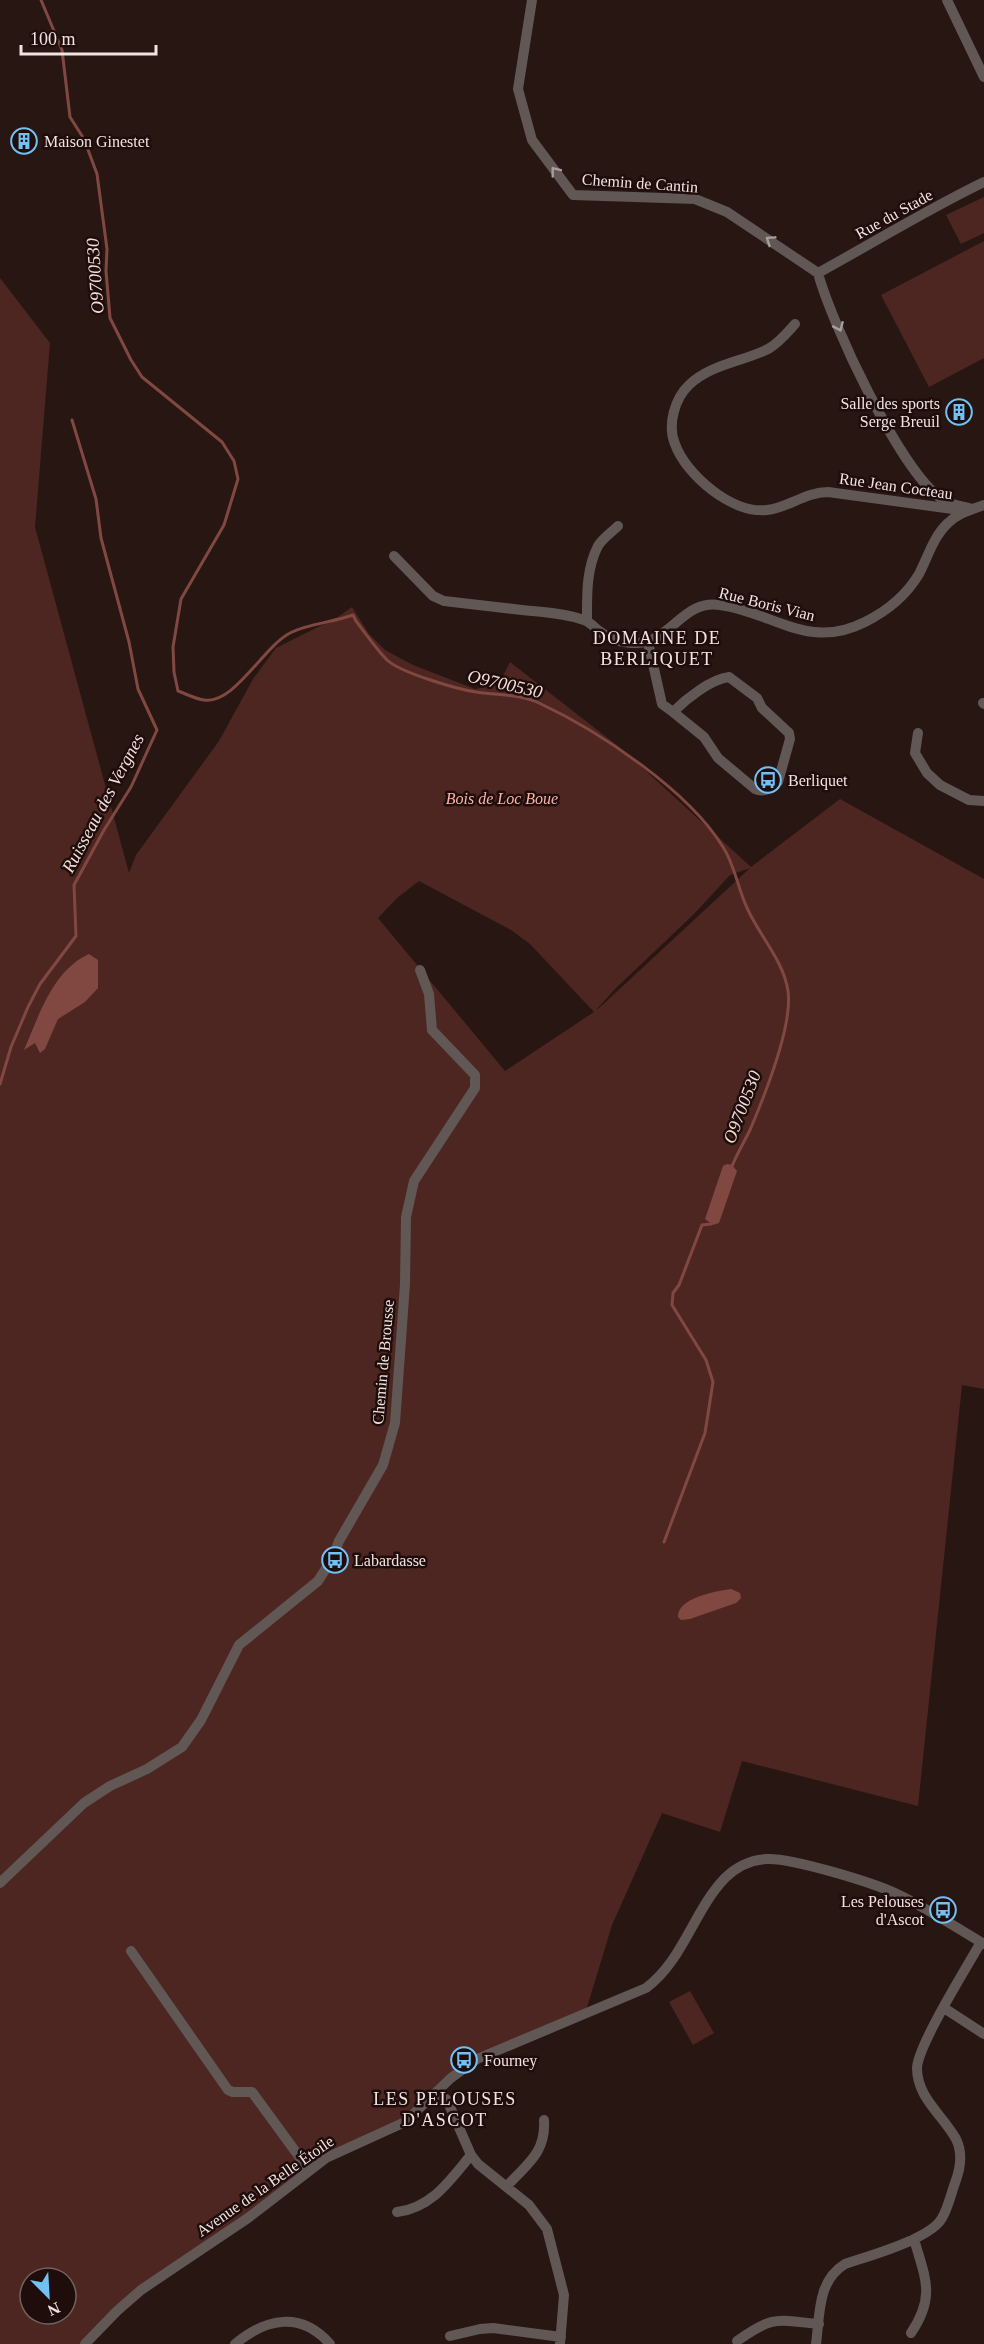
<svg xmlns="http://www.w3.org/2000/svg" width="984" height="2344" viewBox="0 0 984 2344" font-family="'Times New Roman',serif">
<rect width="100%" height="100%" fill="#281613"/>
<path fill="#4d2621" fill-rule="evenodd" d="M984,197V233L961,244L946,215Z
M984,241V358L929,387L881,295Z
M0,278L50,343L35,527L129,873L136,855L219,741L253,679L276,648L338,617L352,607L369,634L385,650L413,665L475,689L499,684L510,662L623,750L751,867L840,799L984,879V1389L962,1385L918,1806L742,1761L720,1832L662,1813L612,1925L585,2014L480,2058L416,2113L347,2146L164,2275L85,2344H0ZM750,868L598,1009H597L615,989L695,913L730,875ZM419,881L511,930L530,944L594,1012L505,1071L378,918L397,898ZM30,2278H66V2314H30Z
M690,1991L714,2033L693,2045L669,2002Z"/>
<path fill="#814841" d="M89,954L98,960V988L85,1002L58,1019L45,1049L40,1053L35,1043L24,1050C39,1016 52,971 89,954Z
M727,1164L732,1165L737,1171L719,1223L713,1225L705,1219L723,1166Z
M731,1589L740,1593L741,1598L736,1603L690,1619L681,1620L678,1617C677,1598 716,1591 731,1589Z"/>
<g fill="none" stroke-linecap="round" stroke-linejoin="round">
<path stroke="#814841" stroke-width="3" d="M41,0L62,50L70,117L84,139L97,174L107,249L106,271L110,318L131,360L142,377L222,442L234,461L238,479L224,525L181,599L173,647L174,672L178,691C186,694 196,699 204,700C234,705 263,647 290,633C307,624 334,622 353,615L356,621C366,634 376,649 387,660C401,673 457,689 476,692C497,695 520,694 539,703C599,731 688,790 723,847C735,865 738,890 748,910C760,936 784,962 788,991C793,1026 764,1097 750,1130C744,1142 737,1154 732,1166
M0,1084L11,1047L28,1007L40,984L76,936L74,885L104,830L131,787L157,730L138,689L129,642L101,538L96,499L72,420
M664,1542L705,1433L713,1382L706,1360L672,1305L673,1293L679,1285L702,1225L711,1224L712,1221"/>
<path stroke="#615755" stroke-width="10" d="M532,0L518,89L532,140L573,195L695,199L727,212L818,273C831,322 901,473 942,499C950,505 962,506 972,509
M947,0L984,77
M818,273C873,243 928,209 984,182
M795,324C787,333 779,343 768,349C742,362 711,364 689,385C675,398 667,425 675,444C686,475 732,514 767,510C788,508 805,492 828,492L960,510
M394,556L433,596L444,601C470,604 496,607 522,610C542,612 565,613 584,620C590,622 594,627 599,631C610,640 623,643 637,643C671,642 683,599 720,605C773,612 808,651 865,622C887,611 906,596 919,574C928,557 933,537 948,523C958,513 971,510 984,505
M587,620C587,596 586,569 598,546C602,539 612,532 618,526
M648,642L662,704L673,712C686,699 711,679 729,677L757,698L762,708L789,733L790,739L778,782C771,789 764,793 755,789L718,758L704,737L673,712
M983,703L984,704
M918,733L915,753L927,773L940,785L969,800L984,801
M0,1883L84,1803L110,1786L147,1769L182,1747L201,1720L239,1645L318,1581L332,1559L339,1541L383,1465L395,1423L405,1284L406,1217L414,1181L475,1088V1075L432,1030L429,994L420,970
M131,1951L228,2090L233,2092H252L309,2170
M944,2008L984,2034
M437,2092L447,2100L471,2155L478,2164L529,2205L547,2229L564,2295L560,2344
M507,2186C527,2164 546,2153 544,2120
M397,2212C432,2208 450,2180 471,2155
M911,2333C936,2296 925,2278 914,2239
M450,2336L480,2329L493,2328L561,2337
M737,2341C774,2315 775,2320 819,2324
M85,2344L117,2311L141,2290L248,2218L326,2158L405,2122L451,2078L477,2059L646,1988C683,1961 694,1910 725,1878C736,1867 751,1860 766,1859C790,1857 874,1883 897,1894C927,1908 955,1927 984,1944
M235,2344C266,2318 301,2311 330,2344
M816,2344C820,2315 817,2281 845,2264C868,2256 931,2239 942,2218C948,2208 951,2194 955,2183C960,2170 963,2153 956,2139C943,2115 917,2098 917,2068C918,2045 967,1967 981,1942"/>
</g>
<defs><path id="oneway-chevron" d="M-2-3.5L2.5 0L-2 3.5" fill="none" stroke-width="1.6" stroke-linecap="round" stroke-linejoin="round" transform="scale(1.5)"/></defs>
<g stroke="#a99d9b">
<use href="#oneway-chevron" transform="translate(555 171) rotate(-128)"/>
<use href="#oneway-chevron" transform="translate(770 240) rotate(-146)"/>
<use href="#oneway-chevron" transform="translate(839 327) rotate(66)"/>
</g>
<defs>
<g id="building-ring" transform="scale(1.35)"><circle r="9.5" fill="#1e0d0a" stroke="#72c1f5" stroke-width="1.5"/><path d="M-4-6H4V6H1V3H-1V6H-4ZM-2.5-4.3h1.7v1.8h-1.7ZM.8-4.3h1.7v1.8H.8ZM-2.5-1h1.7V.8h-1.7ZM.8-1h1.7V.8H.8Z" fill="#72c1f5"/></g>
<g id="bus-ring" transform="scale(1.35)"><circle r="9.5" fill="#1e0d0a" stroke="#72c1f5" stroke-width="1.5"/><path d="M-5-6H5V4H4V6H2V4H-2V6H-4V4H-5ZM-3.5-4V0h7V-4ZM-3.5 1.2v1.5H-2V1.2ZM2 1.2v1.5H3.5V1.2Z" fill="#72c1f5"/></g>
</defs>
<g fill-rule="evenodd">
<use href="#building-ring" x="24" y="141"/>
<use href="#building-ring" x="959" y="412"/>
<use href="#bus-ring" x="768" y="780"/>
<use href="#bus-ring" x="335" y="1560"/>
<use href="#bus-ring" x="943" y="1910"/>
<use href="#bus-ring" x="464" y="2060"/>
</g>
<g text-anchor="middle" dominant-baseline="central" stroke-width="5" stroke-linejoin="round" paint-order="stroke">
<g font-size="16" fill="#f1e3e1" stroke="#1e0d0a" text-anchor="start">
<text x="44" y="141">Maison Ginestet</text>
<text x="940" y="403" text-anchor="end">Salle des sports<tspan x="940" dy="18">Serge Breuil</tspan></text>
<text x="788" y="780">Berliquet</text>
<text x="354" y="1560">Labardasse</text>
<text x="924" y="1901" text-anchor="end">Les Pelouses<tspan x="924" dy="18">d'Ascot</tspan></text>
<text x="484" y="2060">Fourney</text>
</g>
<g font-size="16" fill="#f1e3e1" stroke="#1e0d0a">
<text transform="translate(640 183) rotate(4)">Chemin de Cantin</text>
<text transform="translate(894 214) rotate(-29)">Rue du Stade</text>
<text transform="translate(896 486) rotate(8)">Rue Jean Cocteau</text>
<text transform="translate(767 604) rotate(14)">Rue Boris Vian</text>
<text transform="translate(383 1362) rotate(-85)">Chemin de Brousse</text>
<text transform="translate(265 2186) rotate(-35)">Avenue de la Belle Étoile</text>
</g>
<g font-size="16" font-style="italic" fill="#fbb2a8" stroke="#1e0d0a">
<text x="502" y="798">Bois de Loc Boue</text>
</g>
<g font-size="18" font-style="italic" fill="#f2dfdc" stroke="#1e0d0a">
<text transform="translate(95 276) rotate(-94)">O9700530</text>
<text transform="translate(505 684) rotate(13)">O9700530</text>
<text transform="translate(103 803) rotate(-62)">Ruisseau des Vergnes</text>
<text transform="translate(742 1107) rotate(-69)">O9700530</text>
</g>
<g font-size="18" letter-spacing="1.5" fill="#f1e3e1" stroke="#1e0d0a">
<text x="657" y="638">DOMAINE DE<tspan x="657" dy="21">BERLIQUET</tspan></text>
<text x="445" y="2099">LES PELOUSES<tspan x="445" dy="21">D'ASCOT</tspan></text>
</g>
</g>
<g transform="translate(48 2296) rotate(156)"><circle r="28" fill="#1e0d0a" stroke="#726360" stroke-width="1.5"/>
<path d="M0-4.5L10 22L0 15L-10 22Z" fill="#72c1f5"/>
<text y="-9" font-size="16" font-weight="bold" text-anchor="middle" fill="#f1e3e1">N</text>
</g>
<path d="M21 45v9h135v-9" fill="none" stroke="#f1e3e1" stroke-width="3"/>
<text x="30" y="45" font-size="18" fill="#f1e3e1" stroke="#1e0d0a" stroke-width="4.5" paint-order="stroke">100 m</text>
</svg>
